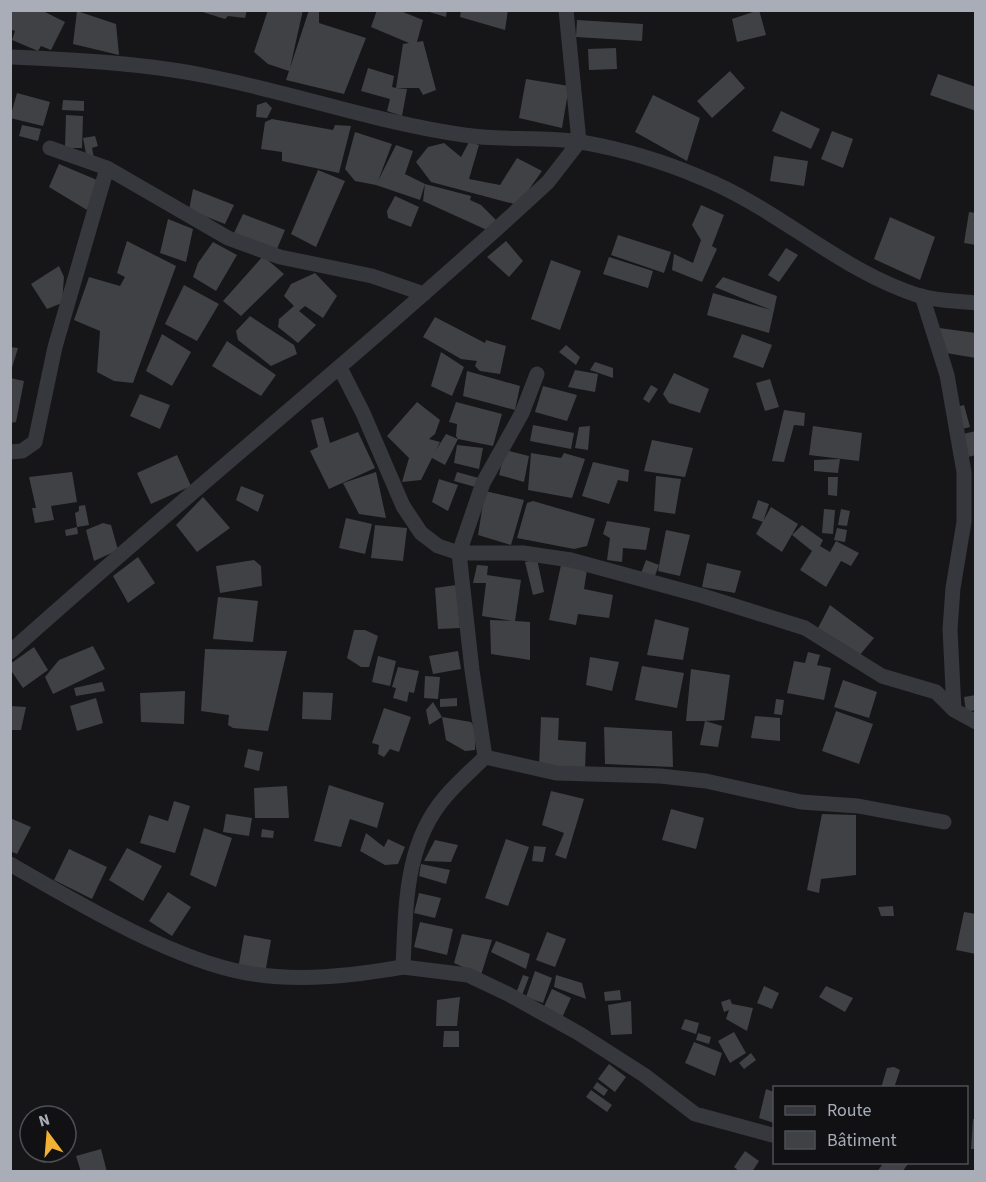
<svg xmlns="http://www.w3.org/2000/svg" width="986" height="1182" viewBox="0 0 986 1182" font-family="'Source Sans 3',sans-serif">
<rect width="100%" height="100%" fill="#161618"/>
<path fill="#404145" d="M10,10H41L65,22L51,50L41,46L38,51L12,40L15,31L10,29Z
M196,10H247L245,18L228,16L225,19Z
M268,10H303L290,68L309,10H319V23L366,38L344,94L286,80L289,71L268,64L254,52Z
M377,10H398L423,20L417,42L423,41L436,90L423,95L419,88H396L407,89L402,116L387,111L390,99L361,91L368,68L394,76L392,87L396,88L403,44L409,43L371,27Z
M423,10H447L446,17Z
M461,10H508L505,30L460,17Z
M759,10L766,35L737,42L732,19Z
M77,11L116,24L119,55L73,44Z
M577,20L643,24L642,41L576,37Z
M616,48L617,69L589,70L588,49Z
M730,71L745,88L712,118L697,101Z
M938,74L976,87V111L930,95Z
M526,79L569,86L562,128L519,118Z
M17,93L50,102L43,126L10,118Z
M653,95L700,118L687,161L635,132Z
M63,100L84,101V111L62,110Z
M266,102L272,108L267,118L256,117L257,105Z
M781,111L820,129L811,149L772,131Z
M66,115L83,116L82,148H65Z
M272,119L333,130L335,125L351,126L339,173L282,161V152L261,149L265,122Z
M22,125L41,129L38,141L19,136Z
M832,131L853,139L843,168L821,159Z
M355,132L392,144L378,181L396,145L413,151L405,174L425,184L420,200L376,185L355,181L345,169Z
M95,136L98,146L92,148L94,158L87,159L83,138Z
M469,142L479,145L469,179L500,185L517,158L542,171L518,205L431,182L416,162L428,147L444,143L461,157Z
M774,156L808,161L804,186L770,181Z
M59,164L97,180L87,210L49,187Z
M318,170L345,181L316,247L291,234Z
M425,184L471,196L470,200L481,205L499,223L489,231L423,201Z
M193,189L234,205L225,224L189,210Z
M395,196L419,207L411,227L388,218L387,211Z
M701,205L724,215L712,246L717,249L702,282L672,270L674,254L693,263L701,240L692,225Z
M969,212L976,213V245L964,243Z
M243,214L285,230L277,249L234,233Z
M890,217L935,237L920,280L874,259Z
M168,219L193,229L186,262L160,253Z
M618,235L671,252L664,273L611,255Z
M127,241L176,266L133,383L114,381L97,372L100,331L74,320L89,277L120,286L125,277L117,273Z
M506,241L523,261L509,277L487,257Z
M213,242L237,255L216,291L193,277L198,263Z
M786,248L798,255L779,282L768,275Z
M263,256L284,274L241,316L223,301Z
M609,257L653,271L648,288L603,274Z
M551,260L581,271L560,330L531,319Z
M59,266L64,277L62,303L47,309L31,284Z
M315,273L337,296L323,318L305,306L299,311L316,325L298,343L278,327L279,319L294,306L284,296L291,284Z
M723,277L777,296L769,333L707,315L713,293L771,310L715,287Z
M184,285L219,304L197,341L165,324Z
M250,316L294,345L297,354L271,366L238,340L236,331Z
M435,317L485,343L486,340L506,346L500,374L480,371L475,366L477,361L461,359L423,337Z
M932,327L976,333V358L940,352Z
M162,334L191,352L172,386L146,371Z
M742,334L772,345L763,368L733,357Z
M227,341L276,375L261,396L212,366Z
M566,345L580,357L576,365L559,352Z
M10,347L18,348L11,371H10Z
M441,352L464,367L452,396L431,386Z
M595,362L613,368V378L590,370Z
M575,370L598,374L595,392L568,387Z
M467,371L520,386L515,410L463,396Z
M674,373L709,389L700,413L669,403L663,394Z
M10,378L24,381L16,422L10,423Z
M770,379L779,407L765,411L756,383Z
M651,385L658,389L649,403L643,399Z
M543,386L577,395L567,421L535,412Z
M140,394L170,405L160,429L130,416Z
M417,402L440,420L435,434L429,439L440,442L436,450L446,434L458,439L456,436L457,424L449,422L456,402L502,414L493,446L458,439L445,465L432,458L421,480L402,482L409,458L387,436Z
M964,405L970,427L958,430L952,408Z
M784,410L805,413L804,426L794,425L784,462L772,461Z
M323,417L330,443L358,432L375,468L329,489L310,451L318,447L311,420Z
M533,425L574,433L571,449L530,441Z
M590,426L588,450L575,448L579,427Z
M813,426L862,433L859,461L809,455Z
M976,431V455L968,457L963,434Z
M652,440L693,448L685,477L644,471Z
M457,445L483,448L479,469L454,463Z
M505,450L529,456L524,482L499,475Z
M531,453L561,458L564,453L585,459L572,498L528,490Z
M177,455L191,486L151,504L137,473Z
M840,459L838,473L814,471V460Z
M593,462L629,470L628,482L618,480L609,504L582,496Z
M72,472L77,502L51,506L54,520L35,523L32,508H36L29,477Z
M376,472L386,518L359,514L343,483Z
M457,472L482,479L479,488L454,481Z
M656,476L681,479L675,514L654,511Z
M828,477H838L837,496L828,495Z
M439,479L458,485L448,511L432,502Z
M241,486L264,495L258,512L236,500Z
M485,491L524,500L511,545L478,535Z
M203,497L230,528L197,552L176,525Z
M758,500L769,504L763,522L752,518Z
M533,501L595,519L587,546L574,549L517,538L527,503Z
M85,505L89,525L77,527L78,534L66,536L65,530L77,527L75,513L79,511V506Z
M771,507L798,524L782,552L756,534Z
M824,509L835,510L833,534L822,533Z
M841,509L850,511L847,526L838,525Z
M346,518L372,524L365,554L339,548Z
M607,521L650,528L646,550L623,548L622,562L607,560L610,538L603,534Z
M103,523L111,525L118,550L94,561L86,530Z
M375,525L407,528L403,561L371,558Z
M802,525L823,540L820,546L830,552L836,541L859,553L851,566L841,561L826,587L800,570L812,551L792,535Z
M837,528L847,530L845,542L834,540Z
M666,530L690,535L680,576L658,571Z
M138,557L155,583L128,603L113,576Z
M537,559L544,592L533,595L525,562Z
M254,560L261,566L262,586L220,593L216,566Z
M646,560L659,565L653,581L640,576Z
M707,563L741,571L735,593L702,587Z
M477,565L488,566L487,575L521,580L515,621L530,622V660L491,654L490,620L513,621L482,616L486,583H473Z
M561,565L587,570L584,589L613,595L609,618L578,614L576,625L549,620Z
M456,585L460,628L438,629L435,588Z
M218,597L258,601L253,642L213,639Z
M830,605L874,638L859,656L818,628Z
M655,619L689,628L683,660L647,655Z
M354,630H365L378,636L369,667H361L347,658Z
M93,646L105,669L53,694L45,677L59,660Z
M34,647L48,670L23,688L10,669V664Z
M205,649L287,651L268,731L233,728L228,725L229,715L201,711Z
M458,651L461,669L433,674L429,656Z
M808,652L820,655L817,665L831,668L824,700L787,693L794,661L805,663Z
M378,656L396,661L390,686L372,682Z
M590,657L619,662L612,691L586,685Z
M642,666L684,673L677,708L635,700Z
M398,667L419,671L414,693L409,692L407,702L393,698L396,688L392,687Z
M691,669L730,675L724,720L705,721L722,726L718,747L700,745L705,721H686Z
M425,676L440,677L438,699L424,698Z
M843,680L877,692L869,718L834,707Z
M102,682L105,691L76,696L74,688Z
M185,691L184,724L141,722L140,693Z
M303,692L333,693L331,720L302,719Z
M976,695V710L966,712L964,697Z
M96,698L103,723L77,731L70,706Z
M457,698V706L440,707V699Z
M776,699L784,700L782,715L774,714Z
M433,702L442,717L429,725L426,710Z
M10,706L26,707L21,730H10Z
M384,708L411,717L399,752L390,749L384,757L378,754L379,745L372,743Z
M836,711L873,724L859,764L822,751Z
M755,716L780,718V741L751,738Z
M442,717L471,722L476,730L475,750L465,751L446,740Z
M541,717L559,718L558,740L586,742L585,770L539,768Z
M604,727L672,731L673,767L605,764Z
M248,749L263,752L259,771L244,767Z
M329,785L384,803L377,828L350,819L341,847L314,841Z
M287,786L289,818H255L254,788Z
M551,791L584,799L566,859L555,855L564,833L542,825Z
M174,801L190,806L175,853L140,843L149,815L168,821Z
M671,809L704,818L696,849L662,840Z
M226,814L252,818L249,836L223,832Z
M822,814L856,815V875L821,879L819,893L807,890Z
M10,818L31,827L17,854L10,851Z
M204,828L232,838L216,887L190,875Z
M262,829L274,831L273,838L261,837Z
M366,833L384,847L388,839L405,847L398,864L385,865L360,851Z
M506,839L529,847L508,906L485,898Z
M435,840L458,845L451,862L424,861Z
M534,846L546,847L543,862L532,861Z
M127,848L162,866L143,901L109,880Z
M69,849L107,867L92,899L54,880Z
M421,864L450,870L446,884L419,876Z
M168,892L191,907L172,936L149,921Z
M419,893L441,898L435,918L414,913Z
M893,906L894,916H881L878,907Z
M964,912L976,914V954L956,950Z
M420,922L453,929L447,955L414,947Z
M547,932L566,939L555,967L536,960Z
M462,934L492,940L481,975L454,963Z
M244,935L271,940L265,974L238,969Z
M496,941L530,954L526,969L491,952Z
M535,971L552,978L543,1003L526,997Z
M523,975L529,977L521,998L515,996Z
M556,975L582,983L586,999L554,987Z
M764,986L779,993L772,1009L757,1003Z
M826,986L853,998L845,1012L819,997Z
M552,989L571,998L561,1020L542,1011Z
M620,990L621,1000L605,1001L604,992Z
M460,997L457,1026H436L437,1000Z
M730,999L732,1004L753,1008L747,1031L726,1019L729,1010L724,1012L721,1002Z
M631,1001L632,1034L611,1035L608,1005Z
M685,1019L699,1023L696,1034L681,1029Z
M444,1031H459V1047H443Z
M734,1032L746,1053L730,1063L718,1041Z
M698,1033L711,1037L709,1044L696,1040Z
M694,1042L722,1053L715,1076L685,1063Z
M751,1053L756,1060L744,1069L739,1063Z
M609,1064L626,1077L615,1092L598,1079Z
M894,1067L900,1070L894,1088H881L887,1068Z
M597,1082L608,1090L604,1096L593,1088Z
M766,1089L774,1092V1123L759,1118Z
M591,1090L612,1105L607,1112L586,1097Z
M973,1119H976V1149H971Z
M101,1149L107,1172H81L76,1156Z
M745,1151L759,1161L752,1172H740L734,1167Z
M884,1162H907L908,1164L902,1172H877Z"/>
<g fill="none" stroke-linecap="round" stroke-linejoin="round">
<path stroke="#37383d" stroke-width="15" d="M10,57C77,60 147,63 212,77C297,94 379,123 464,135C502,141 542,136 581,142C621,149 665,162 702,178C779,209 840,271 920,296C938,301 958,301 976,303
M107,168L228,238L280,257L372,276L424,294
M922,296L947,375L964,472V522L953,588L950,629L954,710
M537,374L522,413L483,483L459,553H523L571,560L703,596L805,628L882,676L936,692L954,710L976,722
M10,452L22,451L35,442L55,347L107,168L50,148
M10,652C187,493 373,344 548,182L579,142L566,10
M485,757L556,773L660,776L706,781L801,802L858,806L944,822
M10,864C76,902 173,960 247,973C299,982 351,976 403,967C406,907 404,844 446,796C458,782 472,770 485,757L472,670L459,553L438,546L421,533L403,506L363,413L340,368
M403,967L468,975L508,994L580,1034L644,1075L695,1114L772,1135"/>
</g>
<rect width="986" height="1182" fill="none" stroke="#a8adb8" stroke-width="24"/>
<rect x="773" y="1086" width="195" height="78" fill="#111113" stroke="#4d4f55" stroke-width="1.5"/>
<rect x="785" y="1106" width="30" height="9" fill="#37383d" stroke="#4d4f55" stroke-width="1.5"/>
<text x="827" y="1116" font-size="18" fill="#a8adb8">Route</text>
<rect x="785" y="1131" width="30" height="18" fill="#404145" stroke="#4d4f55" stroke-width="1.5"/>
<text x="827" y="1146" font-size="18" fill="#a8adb8">Bâtiment</text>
<g transform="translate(48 1134) rotate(344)"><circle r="28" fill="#111113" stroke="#4d4f55" stroke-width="1.5"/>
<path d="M0-4.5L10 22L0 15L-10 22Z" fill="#f2b134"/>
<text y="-9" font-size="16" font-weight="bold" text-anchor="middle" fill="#a8adb8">N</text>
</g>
</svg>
